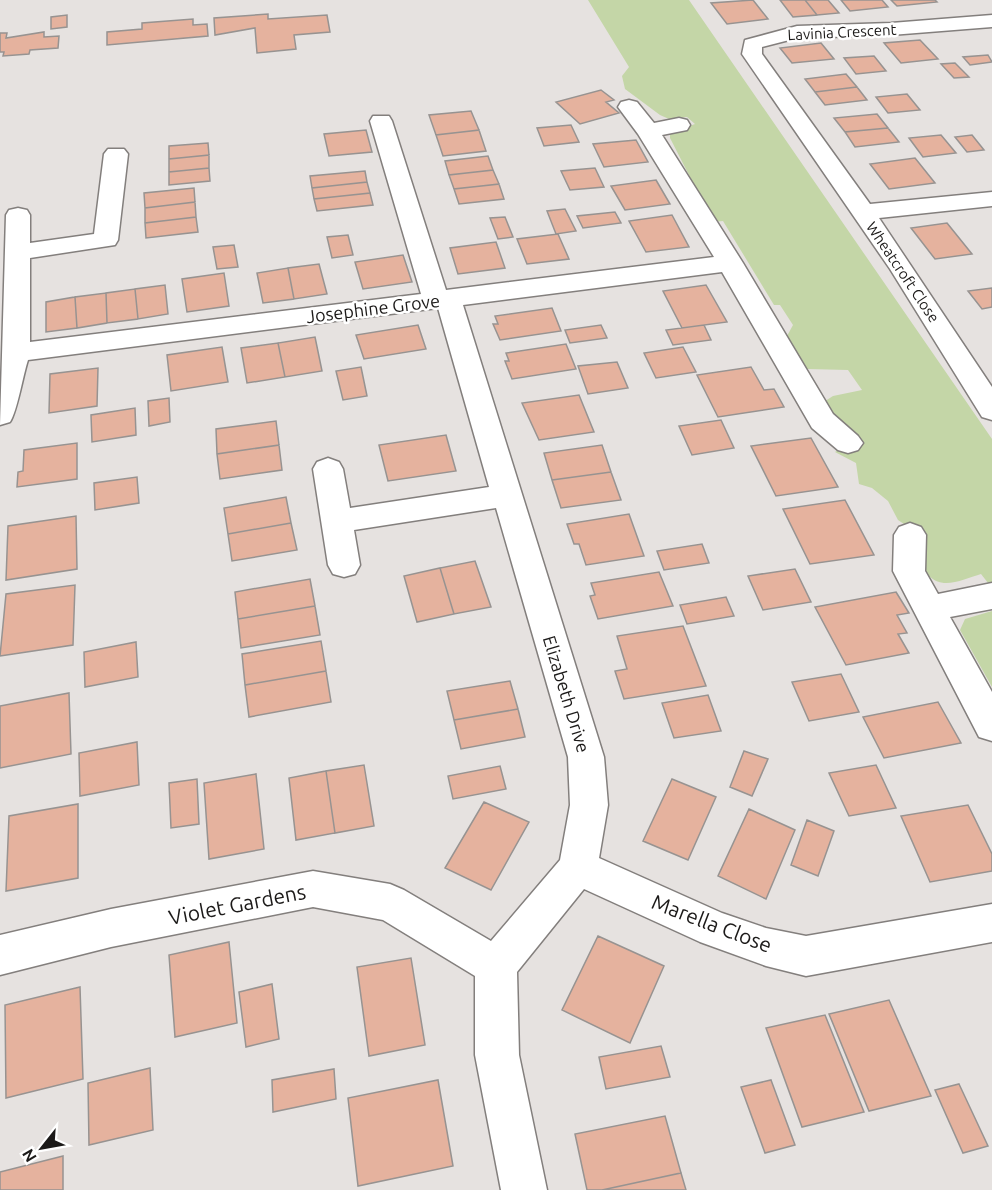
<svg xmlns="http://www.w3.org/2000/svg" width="992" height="1190" viewBox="0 0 992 1190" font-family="Ubuntu,sans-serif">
<rect width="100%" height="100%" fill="#e6e2e0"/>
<path fill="#c4d6a7" d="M588,0H689L992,439V588L981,574C971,577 955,584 944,583C921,581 915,549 913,530L898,520L888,501L872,488L859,484L856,463L835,452L853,440L822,403L833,396L862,390L848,370L807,369L787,336L793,325L780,305H774L723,221L713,222L670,138V133L695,124L687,117L669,119L660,115L625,89L622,76L629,67Z
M992,611V687L960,630L965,619Z"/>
<path fill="#e5b29e" stroke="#979391" stroke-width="1.5" d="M753,0L768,19L727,24L711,3Z
M780,0H805L817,15L793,17Z
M805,0H828L839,13L817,15Z
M841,0H882L888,7L850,11Z
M891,0H935L937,2L897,6Z
M268,14V19L327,15L330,32L294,35L296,49L257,53L255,28L215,35L214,18Z
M67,15V27L51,29V17Z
M193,19V25L207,24L208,36L107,45V32L142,29V23Z
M44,32V37L59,36L58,48L30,50L29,54L3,56L4,52H0V33H7L6,38Z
M920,40L938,59L901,63L884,43Z
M821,43L834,59L792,63L780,48Z
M988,55L992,62L970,65L963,57Z
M874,56L886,71L856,74L844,58Z
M955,63L969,77L954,78L941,64Z
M846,74L857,87L815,92L805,79Z
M857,87L867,100L825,105L815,92Z
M601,90L614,100L606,102L619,113L580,124L556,102Z
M907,94L920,110L888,113L876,97Z
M471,111L479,130L436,135L429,115Z
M877,114L888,128L845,132L834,118Z
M571,125L579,142L544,146L537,128Z
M888,128L899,142L855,147L845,132Z
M366,130L372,152L329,156L324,134Z
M479,130L486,151L443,156L436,135Z
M941,135L956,153L923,157L909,138Z
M972,135L984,150L967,152L955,137Z
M636,140L648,162L604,167L593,144Z
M208,143L209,155L169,159V146Z
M209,155V168L169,172V159Z
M488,156L493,170L449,175L445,161Z
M915,158L935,183L889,189L870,164Z
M209,168L210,181L169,185V172Z
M595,168L604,187L570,190L561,171Z
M493,170L499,184L454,189L449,175Z
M365,171L367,182L312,188L310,176Z
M656,180L670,204L625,210L611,186Z
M367,182L370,193L314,199L312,188Z
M499,184L504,199L459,204L454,189Z
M194,188L195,202L145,208L144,193Z
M370,193L373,205L317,211L314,199Z
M195,202L196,217L145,223V208Z
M565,209L576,231L556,234L547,211Z
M615,212L621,223L583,228L577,216Z
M672,215L689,247L646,252L629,221Z
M196,217L198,232L146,238L145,223Z
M505,217L513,237L498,239L490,218Z
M947,223L972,254L935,259L911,228Z
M558,234L569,259L527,264L517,239Z
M348,235L353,255L332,258L327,237Z
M496,242L505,268L458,274L450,248Z
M234,245L238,267L217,269L213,247Z
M403,255L412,282L363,289L355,262Z
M319,264L327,294L294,299L288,268Z
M288,268L294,299L263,303L257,273Z
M224,273L229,306L187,312L182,279Z
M165,285L168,314L138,319L135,289Z
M706,285L727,322L682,328L663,291Z
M992,288V307L982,309L968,291Z
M135,289L138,319L107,323L106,293Z
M106,293L107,323L77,328L75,297Z
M75,297L77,328L46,332V302Z
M552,308L561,331L500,340L493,324H498L495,316Z
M418,325L426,349L364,359L356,335Z
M601,325L607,338L570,343L565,330Z
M704,325L711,340L673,345L666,330Z
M315,337L322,371L285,377L278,343Z
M278,343L285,377L247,383L241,348Z
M566,344L576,369L512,379L505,361H509L506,353Z
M222,347L228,382L171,391L167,355Z
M683,347L696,372L656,378L644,353Z
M617,362L628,388L588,394L578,366Z
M361,367L367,396L343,400L336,371Z
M751,367L764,390L774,389L784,407L718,417L697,375Z
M98,368L97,406L49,413L50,374Z
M579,395L594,432L539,440L522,403Z
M169,398L170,422L149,426L148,401Z
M135,408L136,435L92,442L91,415Z
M721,420L734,448L692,455L679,426Z
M276,421L279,445L217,454L216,429Z
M446,435L456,471L388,481L379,445Z
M811,438L838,487L776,496L751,446Z
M77,443V479L17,487L18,472L23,471L24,450Z
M279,445L282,470L220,479L217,454Z
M602,445L611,472L552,480L544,453Z
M611,472L621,500L561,508L552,480Z
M137,477L139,503L95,510L94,483Z
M286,497L291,523L228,534L224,508Z
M845,500L874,555L810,564L783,509Z
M629,514L644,556L586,565L579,544H574L567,524Z
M76,516L77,569L6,580L8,526Z
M291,523L297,550L232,561L228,534Z
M702,544L709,563L664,570L657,551Z
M475,561L491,607L454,614L440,568Z
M440,568L454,614L417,622L404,576Z
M795,569L811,602L763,610L748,576Z
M659,572L673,606L598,619L590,596L595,595L591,583Z
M310,579L315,606L238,619L235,592Z
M75,585L73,645L0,656L6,594Z
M896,592L909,613L897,615L907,633L898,634L909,653L846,665L815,607Z
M726,597L734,616L687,624L680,605Z
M315,606L320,635L241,648L238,619Z
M683,626L706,686L624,699L615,671L627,669L617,636Z
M321,641L326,671L245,685L242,654Z
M136,642L138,677L85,687L84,652Z
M326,671L331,702L249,717L245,685Z
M841,674L859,712L809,721L792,682Z
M510,681L518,709L454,720L447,691Z
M69,693L71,754L0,768V706Z
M708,695L721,731L674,738L662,703Z
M938,702L961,743L884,758L863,717Z
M518,709L525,737L461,749L454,720Z
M137,742L139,785L80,796L79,753Z
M744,751L768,759L752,796L730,787Z
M364,765L374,826L335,833L326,771Z
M876,765L896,808L849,816L829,773Z
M500,766L506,789L453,799L448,776Z
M326,771L335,833L296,840L289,778Z
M256,774L264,849L209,859L204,783Z
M197,779L199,824L171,828L169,783Z
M672,779L716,797L688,860L643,841Z
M484,802L529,822L491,890L445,868Z
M78,804V878L6,891L9,816Z
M968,805L992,854V871L930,882L901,816Z
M749,809L795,830L766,899L718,876Z
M807,820L834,831L818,876L791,865Z
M598,936L664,966L630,1043L562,1010Z
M229,942L237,1023L175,1037L169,955Z
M411,958L425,1045L369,1056L357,967Z
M272,984L279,1039L246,1047L239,992Z
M80,987L83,1079L6,1098L5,1005Z
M889,1000L931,1096L869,1111L829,1014Z
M825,1015L864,1112L802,1127L766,1028Z
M661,1046L670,1077L606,1089L599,1057Z
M150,1068L153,1130L89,1145L88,1083Z
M334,1069L336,1099L273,1112L272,1080Z
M438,1080L453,1166L358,1186L348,1098Z
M771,1080L795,1145L765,1153L741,1087Z
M959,1084L988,1146L963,1153L935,1090Z
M665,1116L681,1173L602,1190H587L575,1134Z
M63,1156V1190H0V1172Z
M681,1173L686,1190H602Z"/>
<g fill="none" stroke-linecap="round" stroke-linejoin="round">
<g stroke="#837f7d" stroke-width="3">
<path id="minor" d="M992,15V27L891,35L797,38L762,47V54L870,204L992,192V206L879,218L992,387V420L982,417L890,269L742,54L745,40L797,26L891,23Z
M629,100L637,102L654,123L679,118L687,120L690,125L687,130L662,135L743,263L833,414L858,436L863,443L858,450L848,453L838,450L812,428L722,272L463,305L604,757L608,805L599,858L722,913L766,928L806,936L992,904V942L806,976L766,966L700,942L584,889L517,972L519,1055L547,1190H501L475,1055V976L383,920L313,907L111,947L0,975V935L111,909L313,871L390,884L404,890L491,941L560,860L570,805L568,757L496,508L354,530L360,565L355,574L344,577L333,574L328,565L313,469L317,462L328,458L339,462L343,469L350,508L489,487L438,308L28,360C23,375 17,412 10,422L0,425L6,215L9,210L18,208L27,210L30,215V243L94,234L104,154L108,149H124L128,154L118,240L115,245L30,258V342L421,294L370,121L373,116H389L392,121L446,290L714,257L638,134L618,107L621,102Z
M910,523L921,527L926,535L925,571L938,594L992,583V609L950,617L992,692V741L979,737L893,571L894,535L899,527Z"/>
</g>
<use href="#minor" fill="#fff" fill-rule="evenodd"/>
</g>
<g text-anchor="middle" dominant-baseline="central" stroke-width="5" stroke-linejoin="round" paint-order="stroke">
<g font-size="15" fill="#1c1a19" stroke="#fff">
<text transform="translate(842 32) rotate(-3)">Lavinia Crescent</text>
<text transform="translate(903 272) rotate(56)">Wheatcroft Close</text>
</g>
<g font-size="18" fill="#1c1a19" stroke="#fff">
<text transform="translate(373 308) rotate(-7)">Josephine Grove</text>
<text transform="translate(567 694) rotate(73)">Elizabeth Drive</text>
</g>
<g font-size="21" fill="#1c1a19" stroke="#fff">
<text transform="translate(237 904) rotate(-11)">Violet Gardens</text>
<text transform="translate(712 923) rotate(21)">Marella Close</text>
</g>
</g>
<g transform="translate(42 1148) rotate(239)" stroke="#ffffff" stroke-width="4.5" paint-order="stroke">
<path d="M0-4.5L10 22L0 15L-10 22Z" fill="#1c1a19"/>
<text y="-9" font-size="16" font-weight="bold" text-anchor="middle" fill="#1c1a19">N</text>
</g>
</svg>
